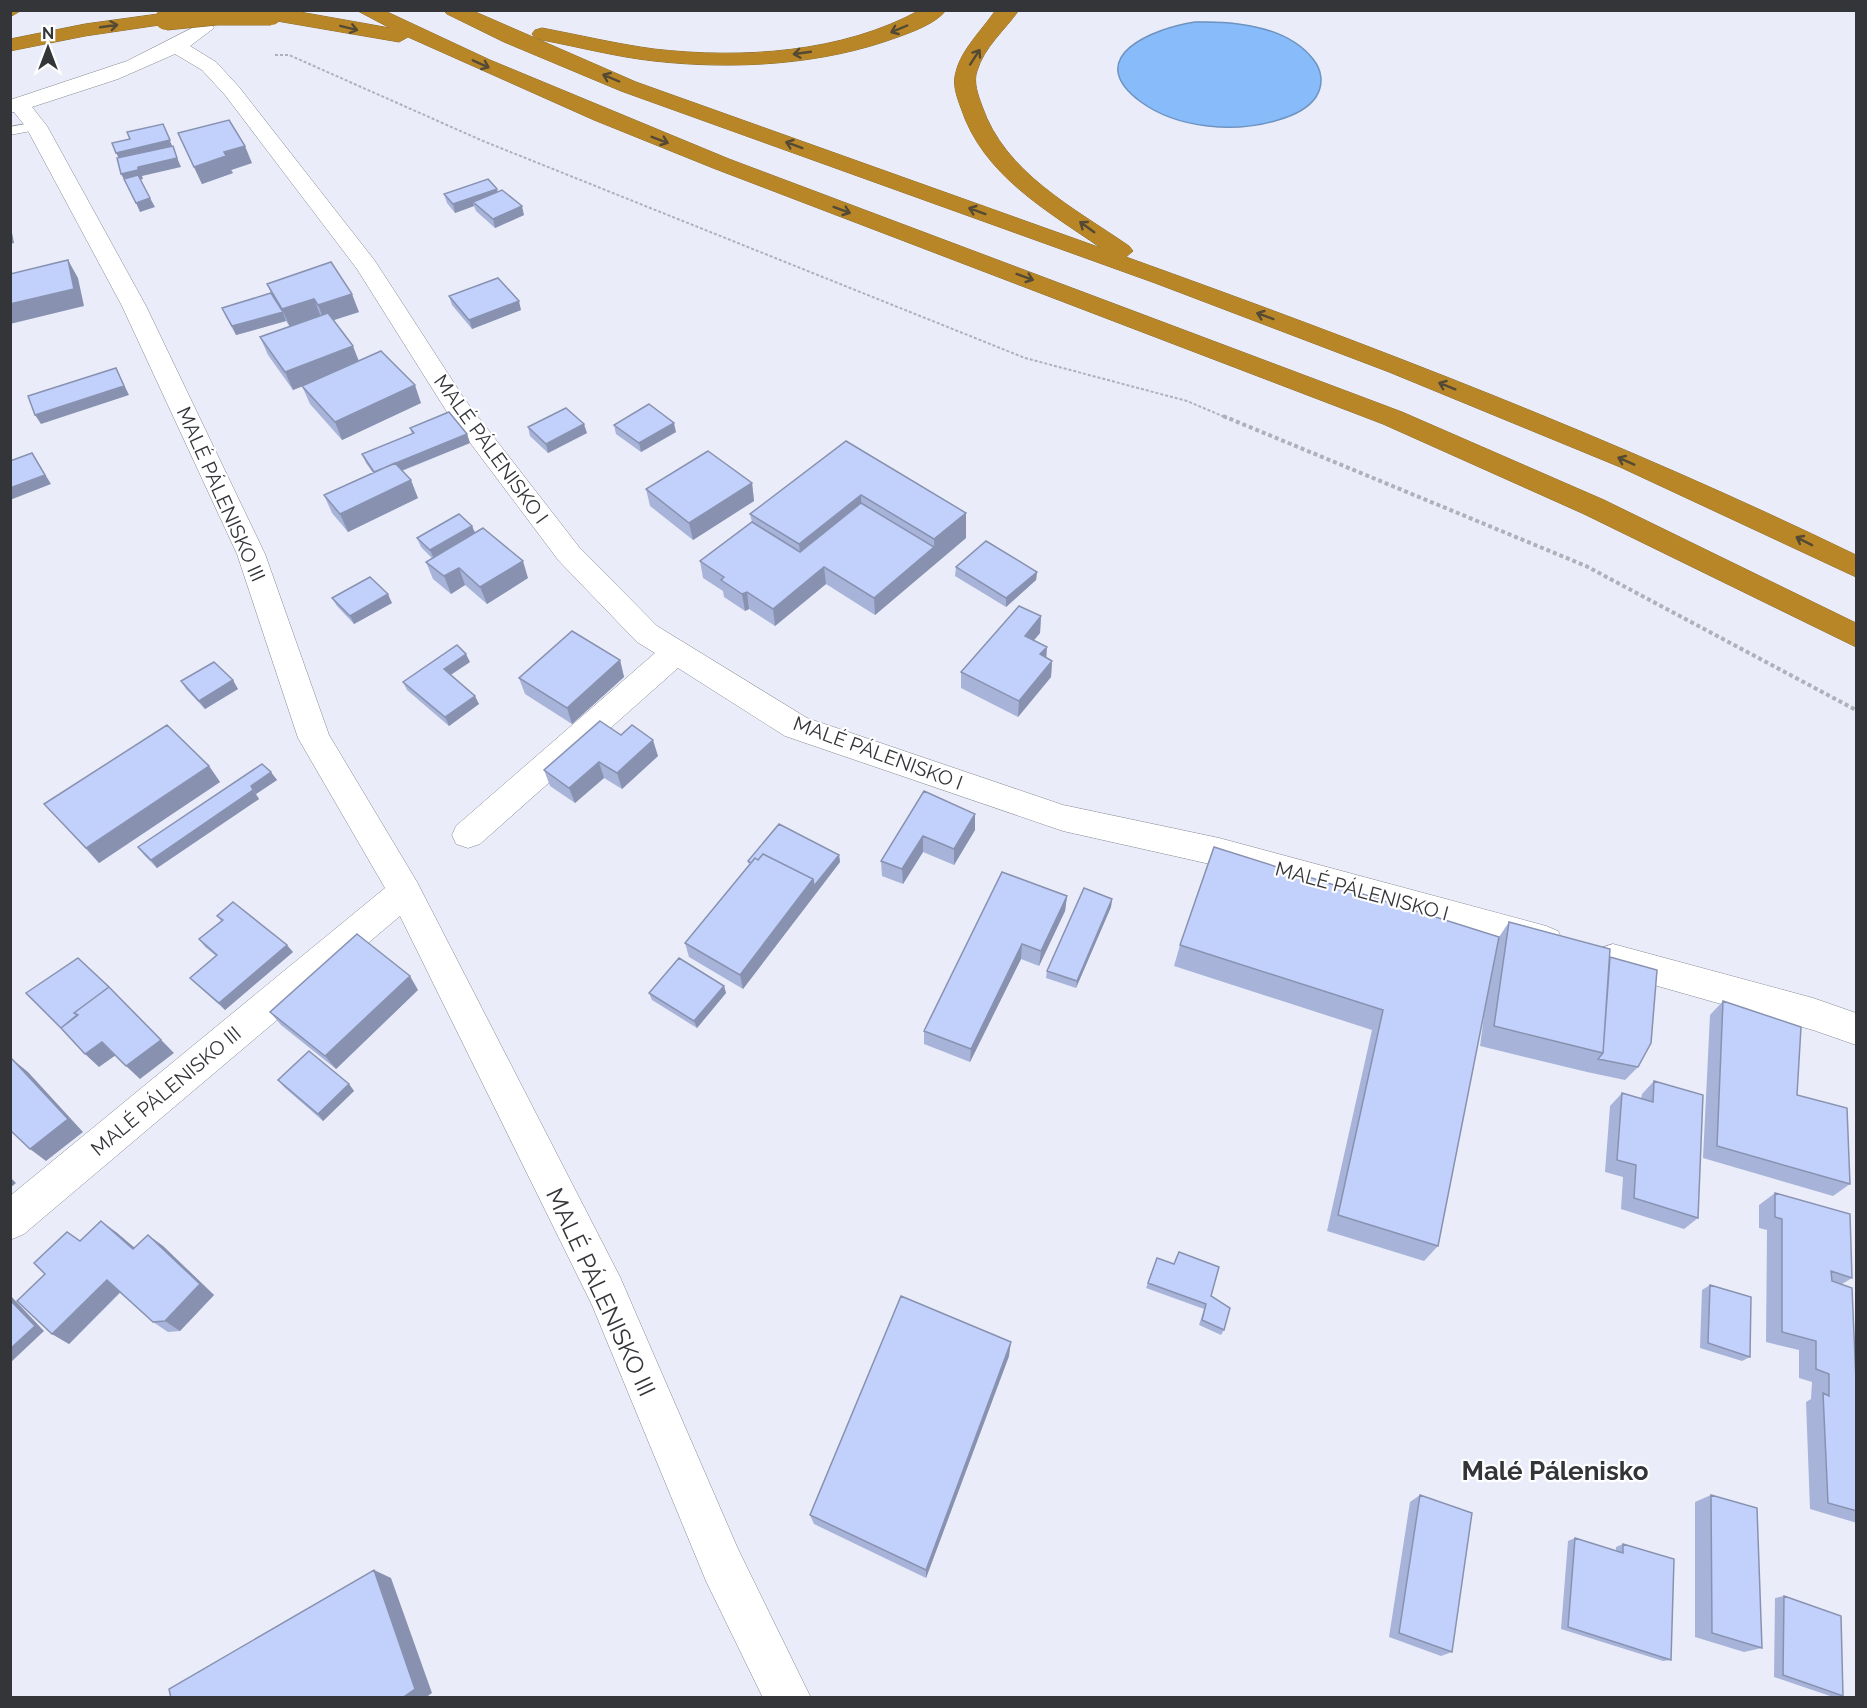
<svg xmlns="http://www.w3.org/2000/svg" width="1867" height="1708" viewBox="0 0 1867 1708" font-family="Raleway,sans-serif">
<rect width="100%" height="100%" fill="#eaedf9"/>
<path fill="#87bbfa" stroke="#6e93c0" stroke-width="1.5" d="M1195,22C1234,21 1286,25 1313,59C1322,70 1324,84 1316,97C1308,109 1292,116 1278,120C1236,133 1178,129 1141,102C1080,57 1154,28 1195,22Z"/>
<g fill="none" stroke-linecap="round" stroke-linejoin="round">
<g stroke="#858993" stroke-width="1">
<path id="lane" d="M36,122L43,126L41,129L10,135V127Z"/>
</g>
<g stroke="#858993" stroke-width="1">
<path id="street" d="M204,22L211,24L214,28L190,46L216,62L239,87L375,261L465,400L579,547L657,626L807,718L1063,805L1219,838L1546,926L1558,931L1563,941L1558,951L1546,956L1219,866L1063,831L785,736L678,668L480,844L468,848L456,844L452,835L456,826L655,653L637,642L559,561L447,412L357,269L225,95L202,70L175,54L118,79L32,107L47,126L146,306L265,554L329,735L417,882L620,1277L738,1549L811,1698H763L706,1581L592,1305L400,916L24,1234L10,1240V1196L385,888L298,738L237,554L122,306L26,127L14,112L10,113V100L127,61Z
M1613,944L1813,998L1856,1013V1045L1813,1030L1601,970L1596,959L1601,948Z"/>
</g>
<g stroke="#896a2d" stroke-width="1">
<path id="highway" d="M10,10H22L10,17Z
M263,10H289L390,28L356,10H383L490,60L729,159L1402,412L1604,500L1856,623V647L1584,514L1383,424L713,168L594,120L408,37L399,42L271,20L264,18L261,14Z
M444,10H471L636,82L1101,248C1046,210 983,175 961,108C957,97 952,84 956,72C961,50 982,30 995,11L1019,10C1005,30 984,47 977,71C973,82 978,95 982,106C1005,173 1074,208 1129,246L1133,251L1126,257C1374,346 1619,440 1856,555V577L1620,467L1389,372L1155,283L621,91L504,42L447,14Z
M920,10H946C937,23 912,32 898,37C823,65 734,70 654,61C617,57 579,47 542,40L535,38L532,34L535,30L542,28C579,35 617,44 654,49C742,59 842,53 920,10Z
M166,13L173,15L176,19L173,23L85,36L10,51V39L85,24Z"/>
</g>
<path stroke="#aeb1ba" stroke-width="2" stroke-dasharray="3 2" stroke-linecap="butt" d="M275,55H289L483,141L1025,358L1187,401L1227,418"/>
<path stroke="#aeb1ba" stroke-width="4" stroke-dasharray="4 3" stroke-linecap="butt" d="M1223,416L1586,566L1856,710"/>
<use href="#lane" fill="#fff" fill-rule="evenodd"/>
<use href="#street" fill="#fff" fill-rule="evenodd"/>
<use href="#highway" fill="#b88626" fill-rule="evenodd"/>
<g stroke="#896a2d" stroke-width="23" stroke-linecap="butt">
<path id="highway-bridge" d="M166,19L216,14H271"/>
</g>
<use href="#highway-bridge" stroke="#b88626" stroke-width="22"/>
</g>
<path fill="#a7b3d9" d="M178,133L252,163L231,170L233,173L202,184Z
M497,189V191L524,215L495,228L476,211L474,206L455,213L447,203L444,194Z
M267,284L359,312L333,320L359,361L421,403L342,440L310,404L302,386L293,390L268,355L260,337L290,327L286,321L236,335L226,317L222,308L271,293Z
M449,296L521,310L472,329L452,305Z
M614,425L676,432L641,452L616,434Z
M528,427L587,433L548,453L530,436Z
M410,428L467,434L470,443L402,471L418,498L348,532L332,513L324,495L373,473L366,463L362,454L412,434Z
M846,441L966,513V538L875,615L826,584L775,626L749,609L745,611L724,597L723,591L703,578L700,561L752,522L750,514Z
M752,483L754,501L693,540L650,506L646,489Z
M472,526L475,533L528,578L487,604L465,585L451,594L433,579L426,562L432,558L421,547L417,538Z
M956,567L1037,572L1036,580L1006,607L955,576Z
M332,598L392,603L354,624L337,606Z
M1041,616L1040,633L1034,640L1046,657L1052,661L1051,677L1018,717L961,688V672Z
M620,660L624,677L572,724L525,694L519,678Z
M470,662L451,675L479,704L449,726L407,690L403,682Z
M181,681L238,689L205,709L186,689Z
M621,735L658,756L622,789L604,778L575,803L550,786L544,770Z
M262,764L277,780L256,794L259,799L157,868L144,855L138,847Z
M209,766L220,782L99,863L44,804Z
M924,791L975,814V830L954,865L923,852L903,884L882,876L881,861Z
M839,855L840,862L743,989L689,957L685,943L749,865L748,861Z
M1067,896L1065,911L1039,966L1021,959L970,1062L924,1044V1031Z
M1112,899L1111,907L1076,988L1046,978L1047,971Z
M217,916L293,952L225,1010L197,985L190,978L216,956L205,947L199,939L221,921Z
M1509,922L1610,957L1638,1067L1625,1080L1587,1072L1480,1046L1486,1001L1438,1246L1424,1261L1327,1231L1372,1030L1174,966L1180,945L1499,937Z
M724,986L726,993L697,1028L652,1000L649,993Z
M418,990L336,1069L281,1025L270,1012Z
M1723,1001L1797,1095L1850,1184L1833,1196L1703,1158L1710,1015Z
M278,1080L349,1084L354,1091L323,1121L284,1087Z
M1654,1081L1698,1218L1684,1229L1621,1209L1623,1177L1605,1172L1610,1106L1622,1093L1641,1099L1642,1094Z
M1775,1193L1852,1278L1842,1284L1857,1404V1523L1810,1509L1806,1402L1811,1399L1812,1382L1799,1378V1350L1766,1342L1767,1230L1759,1228V1205Z
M116,1232L134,1248L148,1235L163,1246L214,1295L180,1331L168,1332L153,1322L120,1293L69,1344L52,1334L80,1241Z
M1157,1258L1211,1296L1224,1330L1221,1335L1199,1325L1204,1309L1146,1288Z
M1710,1285L1750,1357L1742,1361L1700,1348L1702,1290Z
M1009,1356L926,1578L814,1524L810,1515Z
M1420,1495L1452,1652L1441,1656L1389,1637L1410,1502Z
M1711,1495L1762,1648L1744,1652L1695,1637V1502Z
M1575,1538L1616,1551V1547L1623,1544L1671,1660L1663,1661L1561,1629L1568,1541Z
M1784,1596L1843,1696L1833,1697L1774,1677L1775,1598Z"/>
<path fill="#8892b0" d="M163,124L181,167L142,176L143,179L126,183L121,174V162L116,153Z
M245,146L252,163L231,170L233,173L202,184L194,167L224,152Z
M497,189L499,198L473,202L474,206L455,213L453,204Z
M150,198L155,207L140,212L136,203Z
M522,206L524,215L495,228L493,219Z
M10,222L14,243L10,244Z
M68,260L78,278L84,306L10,324V304Z
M352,294L359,312L325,323L318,305Z
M314,299L321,317L290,327L282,309Z
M519,301L521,310L472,329L469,320Z
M283,312L286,321L236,335L232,326Z
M353,346L360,364L293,390L285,372Z
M116,368L129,395L41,424L35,415Z
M415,385L421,403L342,440L335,422Z
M674,423L676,432L641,452L639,443Z
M584,424L587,433L548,453L546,444Z
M467,434L470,443L378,480L374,472Z
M32,453L51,484L10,500V488Z
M411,480L418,498L348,532L340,514Z
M752,483L754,501L693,540L689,523Z
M861,495L862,521L802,569L799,544Z
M966,513V538L875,615L874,598L934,547V539Z
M472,526L476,535L434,559L430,550Z
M523,561L528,578L487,604L480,587Z
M824,567L826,584L775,626L773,609Z
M459,568L465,585L451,594L444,576Z
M1037,572L1036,580L1006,607V598Z
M747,592L749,609L745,611L742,594Z
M388,594L392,603L354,624L350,616Z
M1041,616L1040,633L1024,652L1025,636Z
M1047,647L1046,664L1040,654Z
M466,654L470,662L447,677L444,669Z
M620,660L624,677L572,724L567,708Z
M1052,661L1051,677L1018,717L1019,701Z
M233,680L238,689L205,709L199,701Z
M475,696L479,704L449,726L445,717Z
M653,740L658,756L622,789L617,773Z
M599,762L604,778L575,803L569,788Z
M209,766L220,782L99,863L86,848Z
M271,772L277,780L256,794L251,786Z
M253,790L259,799L157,868L151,860Z
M975,814V830L954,865V849Z
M923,836V852L903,884L902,869Z
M839,855L840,862L743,989L740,975L813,879Z
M1067,896L1065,911L1039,966L1041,951Z
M1112,899L1111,907L1076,988L1077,981Z
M1022,944L1021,959L970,1062L971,1049Z
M287,945L293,952L225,1010L219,1003Z
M410,976L418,990L336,1069L325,1056Z
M724,986L726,993L697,1028L694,1021Z
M109,987L174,1053L140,1079L126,1066Z
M102,1042L116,1055L99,1067L85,1054Z
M12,1059L28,1072L83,1132L46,1161L30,1149Z
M349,1084L354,1091L323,1121L318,1114Z
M10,1177L16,1183L10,1188Z
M101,1221L116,1232L148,1259L133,1249Z
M148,1235L163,1246L214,1295L180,1331L165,1321Z
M107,1280L122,1290L69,1344L52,1334Z
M10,1295L44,1331L10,1363Z
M1011,1342L1009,1356L926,1578V1570Z
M374,1570L391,1578L432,1693L425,1698H402Z"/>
<path fill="#c2d0fc" stroke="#8892b0" stroke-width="1.5" d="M229,120L245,146L224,152L226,156L194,167L178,133Z
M163,124L170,140L116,153L112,143L130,139L127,132Z
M173,146L177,158L138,167V170L121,174L117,158Z
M138,175L150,198L136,203L124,179Z
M488,179L497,189L453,204L444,194Z
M502,190L522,206L493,219L473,202Z
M68,260L74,289L10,304V274Z
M331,262L352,294L318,305L314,299L282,309L267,284Z
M498,278L519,301L469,320L449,296Z
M271,293L283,312L232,326L222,308Z
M328,313L353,346L285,372L260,337Z
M381,351L415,385L335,422L302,386Z
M116,368L124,386L35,415L28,396Z
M649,404L674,423L639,443L614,425Z
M566,408L584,424L546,444L528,427Z
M449,412L467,434L374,472L362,454L414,433L410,428Z
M846,441L966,513L934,539L861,495L799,544L750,514Z
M708,451L752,483L689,523L646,489Z
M32,453L45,475L10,488V461Z
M395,463L411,480L340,514L324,495Z
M861,503L934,547L874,598L824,567L773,609L747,592L742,594L721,580L724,577L700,561L752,522L800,552Z
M459,514L472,526L430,550L417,538Z
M483,528L523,561L480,587L459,568L444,576L426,562Z
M986,541L1037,572L1006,598L956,567Z
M370,577L388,594L350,616L332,598Z
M1019,606L1041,616L1025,636L1047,647L1040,654L1052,661L1019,701L961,672Z
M572,631L620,660L567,708L519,678Z
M457,645L466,654L444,669L475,696L445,717L403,682Z
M214,662L233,680L199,701L181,681Z
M600,721L621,735L632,725L653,740L617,773L599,762L569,788L544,770Z
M167,725L209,766L86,848L44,804Z
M262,764L271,772L251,786L253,790L151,860L138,847Z
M924,791L975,814L954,849L923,836L902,869L881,861Z
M779,824L839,855L814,886L813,879L763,854L758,860L755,858L751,863L748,861Z
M1214,847L1499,937L1438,1246L1338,1215L1383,1010L1180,945Z
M763,854L813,879L740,975L685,943L755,858L758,860Z
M1002,872L1067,896L1041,951L1022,944L971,1049L924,1031Z
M1084,888L1112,899L1077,981L1047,971Z
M233,902L287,945L219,1003L190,978L217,955L199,939L223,920L217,916Z
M1509,922L1610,949L1603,1053L1494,1026Z
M357,934L410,976L325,1056L270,1012Z
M1610,957L1657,970L1651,1043L1638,1067L1598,1059L1603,1053Z
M78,958L109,987L74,1013L77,1015L61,1028L26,993Z
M679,958L724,986L694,1021L649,993Z
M109,987L161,1040L126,1066L102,1042L85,1054L61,1028L78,1015L74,1013Z
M1723,1001L1801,1027L1797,1095L1847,1108L1850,1184L1717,1146Z
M309,1051L349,1084L318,1114L278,1080Z
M12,1059L68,1119L30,1149L10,1130V1061Z
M1654,1081L1703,1095L1698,1218L1634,1198L1636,1165L1617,1160L1622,1093L1653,1102Z
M1775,1193L1850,1214L1852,1278L1831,1271L1832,1281L1852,1288L1857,1404V1511L1828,1503L1823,1393L1829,1396V1374L1816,1369V1341L1782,1332V1219L1775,1217Z
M101,1221L133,1249L148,1235L200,1284L165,1321L153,1322L107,1280L52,1334L17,1301L45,1274L34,1263L67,1232L80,1241Z
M1179,1252L1219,1267L1211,1296L1230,1308L1224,1330L1202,1320L1206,1304L1148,1283L1157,1258L1174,1264Z
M1710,1285L1751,1297L1750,1357L1708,1343Z
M901,1296L1011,1342L926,1570L810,1515Z
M10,1300L35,1326L10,1349Z
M1420,1495L1472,1513L1452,1652L1399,1633Z
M1711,1495L1757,1508L1762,1648L1712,1633Z
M1575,1538L1623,1553V1544L1674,1559L1671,1660L1568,1627Z
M374,1570L415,1689L402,1698H171L169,1689Z
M1784,1596L1841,1616L1843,1696L1783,1675Z"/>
<defs><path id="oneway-shaft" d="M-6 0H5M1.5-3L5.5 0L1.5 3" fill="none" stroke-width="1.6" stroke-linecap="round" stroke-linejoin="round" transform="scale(1.5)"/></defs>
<g stroke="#544934">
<use href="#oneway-shaft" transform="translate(109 26) rotate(-8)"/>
<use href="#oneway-shaft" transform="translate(349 28) rotate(14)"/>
<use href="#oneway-shaft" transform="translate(899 29) rotate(157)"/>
<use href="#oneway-shaft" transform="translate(802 53) rotate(172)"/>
<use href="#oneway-shaft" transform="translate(975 57) rotate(-57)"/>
<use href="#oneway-shaft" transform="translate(481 64) rotate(24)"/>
<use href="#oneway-shaft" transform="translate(611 78) rotate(-157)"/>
<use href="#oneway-shaft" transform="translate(660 140) rotate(21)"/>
<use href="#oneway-shaft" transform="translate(794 145) rotate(-160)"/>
<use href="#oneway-shaft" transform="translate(842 210) rotate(20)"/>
<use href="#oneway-shaft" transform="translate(977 211) rotate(-160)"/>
<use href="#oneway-shaft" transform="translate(1087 227) rotate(-144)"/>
<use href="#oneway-shaft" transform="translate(1025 277) rotate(20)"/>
<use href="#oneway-shaft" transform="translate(1265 316) rotate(-160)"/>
<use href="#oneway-shaft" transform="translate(1447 386) rotate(-158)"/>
<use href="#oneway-shaft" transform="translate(1626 461) rotate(-156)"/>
<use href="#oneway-shaft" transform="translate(1804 541) rotate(-153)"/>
</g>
<g text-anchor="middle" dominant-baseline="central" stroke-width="4.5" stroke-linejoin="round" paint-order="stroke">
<g font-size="20" fill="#333539" stroke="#fff">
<text transform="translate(491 449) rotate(54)">MALÉ PÁLENISKO I</text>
<text transform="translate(221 494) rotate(66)">MALÉ PÁLENISKO III</text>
<text transform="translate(878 753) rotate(20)">MALÉ PÁLENISKO I</text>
<text transform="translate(1362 891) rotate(15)">MALÉ PÁLENISKO I</text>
<text transform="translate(166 1091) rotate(-40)">MALÉ PÁLENISKO III</text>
</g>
<g font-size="24" fill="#333539" stroke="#fff">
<text transform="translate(601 1292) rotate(65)">MALÉ PÁLENISKO III</text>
</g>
<g font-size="26" font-weight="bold" fill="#333539" stroke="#fff">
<text x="1555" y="1471">Malé Pálenisko</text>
</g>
</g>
<rect width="1867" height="1708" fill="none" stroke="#333539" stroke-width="24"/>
<g transform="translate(48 48)" stroke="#ffffff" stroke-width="4.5" paint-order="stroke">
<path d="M0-4.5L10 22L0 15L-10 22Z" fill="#333539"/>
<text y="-9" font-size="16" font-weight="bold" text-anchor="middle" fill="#333539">N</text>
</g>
</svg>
